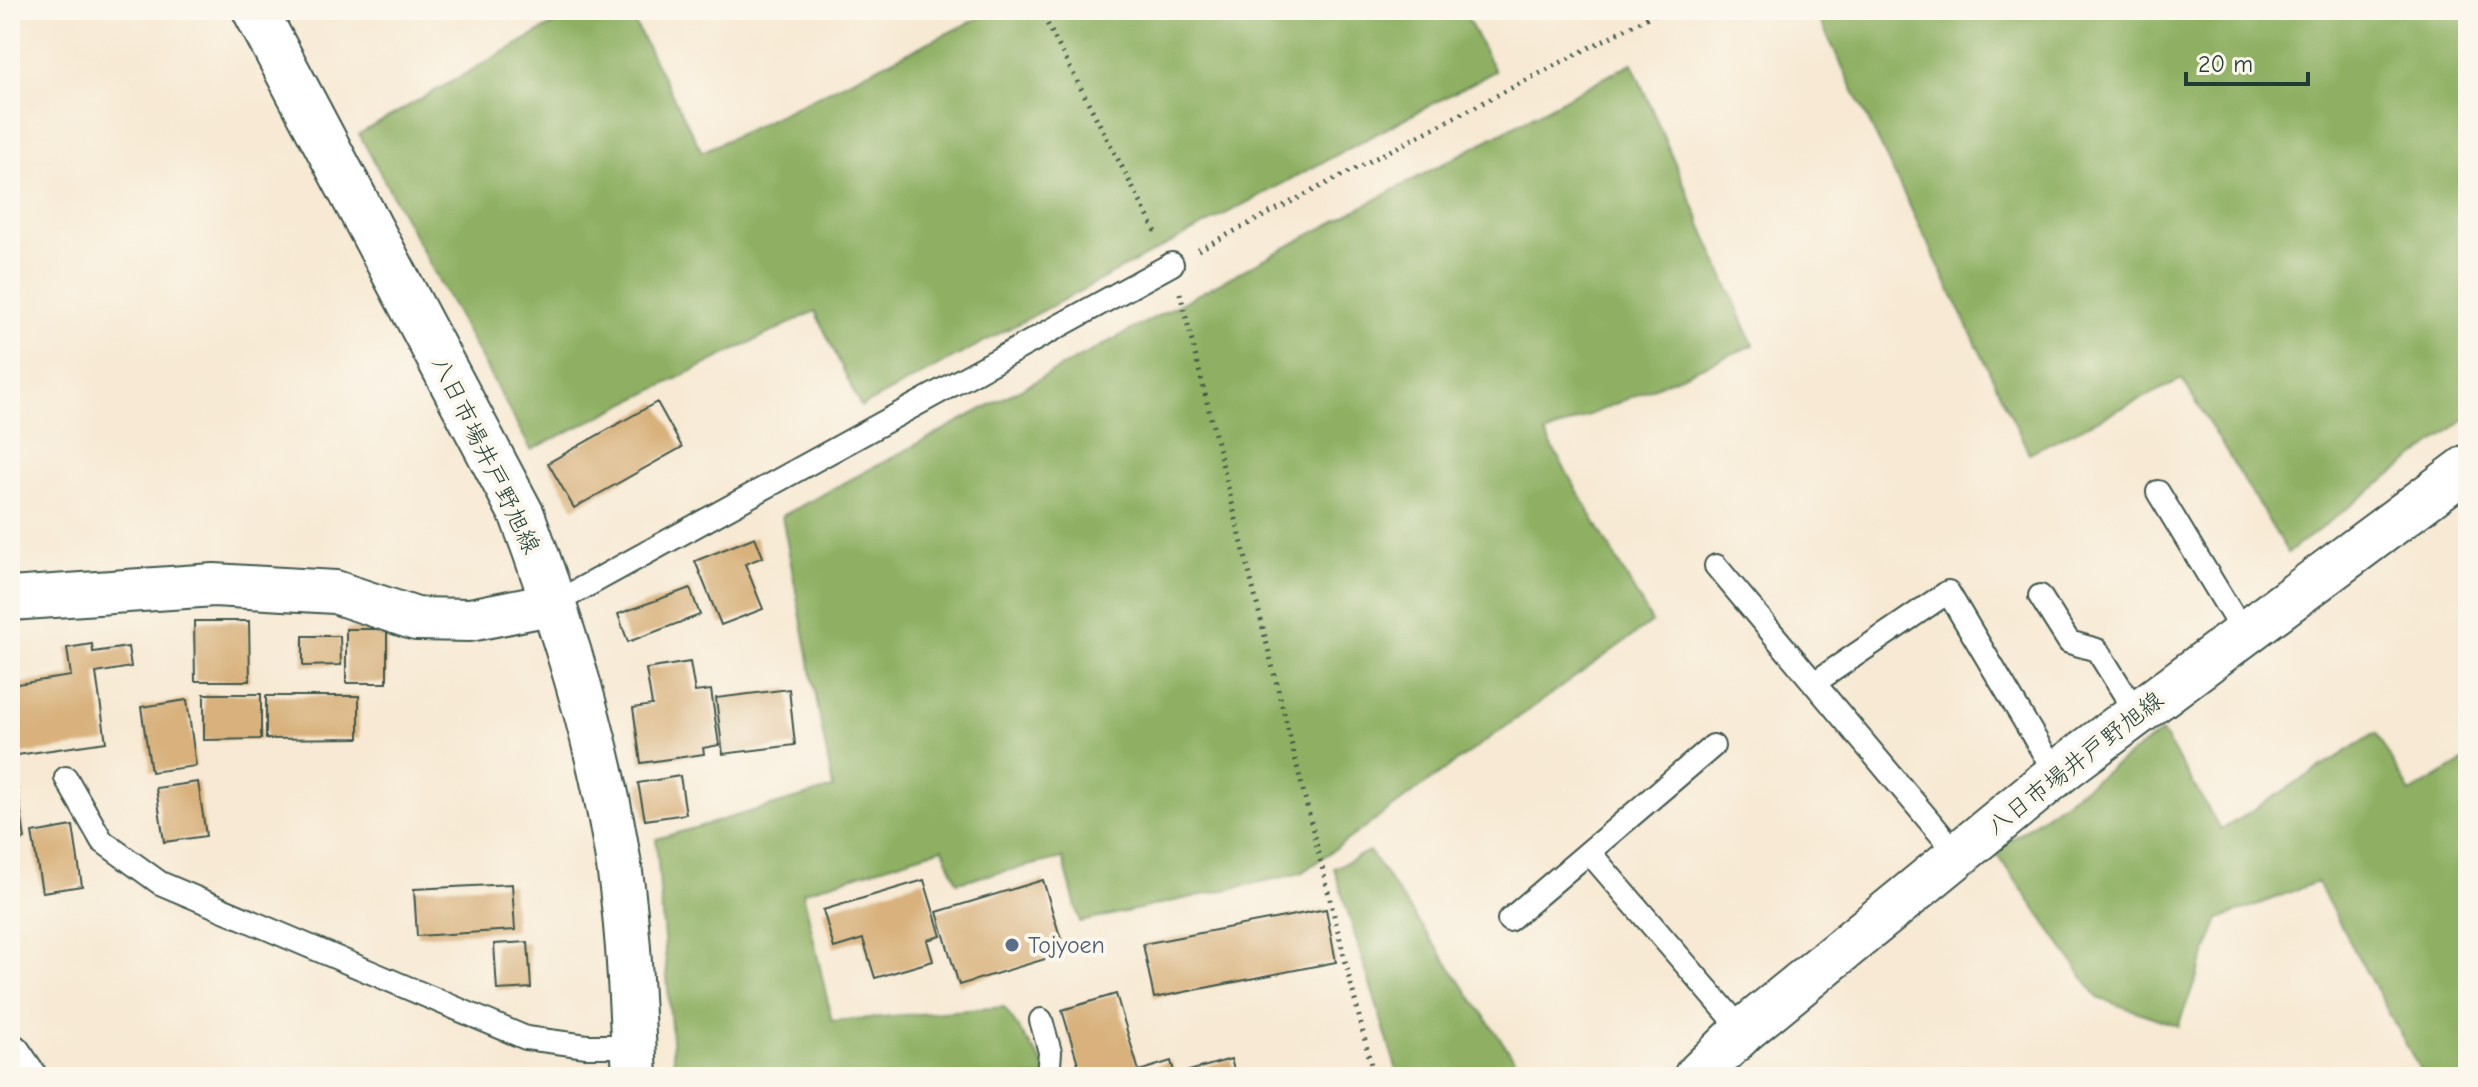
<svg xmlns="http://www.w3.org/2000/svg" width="2478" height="1087" viewBox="0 0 2478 1087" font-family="'Comic Neue','Klee One',sans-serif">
<rect width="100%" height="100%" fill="#fbf7ec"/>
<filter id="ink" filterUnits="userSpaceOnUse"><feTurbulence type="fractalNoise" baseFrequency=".0125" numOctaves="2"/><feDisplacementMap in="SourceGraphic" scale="16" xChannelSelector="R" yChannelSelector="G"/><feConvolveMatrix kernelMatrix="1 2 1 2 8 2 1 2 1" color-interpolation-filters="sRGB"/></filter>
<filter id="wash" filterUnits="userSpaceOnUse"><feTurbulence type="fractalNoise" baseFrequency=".006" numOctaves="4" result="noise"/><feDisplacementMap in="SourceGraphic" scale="32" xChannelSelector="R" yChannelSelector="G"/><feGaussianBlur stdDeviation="1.8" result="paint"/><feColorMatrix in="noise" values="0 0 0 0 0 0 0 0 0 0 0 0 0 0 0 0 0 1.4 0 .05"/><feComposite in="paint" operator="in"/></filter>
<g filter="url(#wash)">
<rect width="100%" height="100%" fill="#f7e9d3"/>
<path fill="#8fb064" stroke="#57764c" stroke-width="2" d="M578,10H628L702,152L995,10H1463L1495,71L861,407L815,311L531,450L359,134Z
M1815,10H2468V417L2288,553L2182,379L2029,453Z
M1632,63L1753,345L1545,434L1652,622L1301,873L1080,922L1063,858L957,882L943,848L803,892L832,1021L1004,1007L1052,1077H675L656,839L833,788L782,516Z
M2162,732L2221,830L2376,733L2410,793L2468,759V1077H2424L2317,882L2219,919L2178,1026L2098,998L1995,851Z
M1369,851L1527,1077H1399L1334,868Z"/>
<g id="blocks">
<path fill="#d8b17c" d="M657,402L682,447L574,508L548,463Z
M755,537L763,557L745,564L763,609L721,625L695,561Z
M690,588L700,615L628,642L618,614Z
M194,621H249L250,681H195Z
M346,629H387V683H346Z
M303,636H340L341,665L303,666Z
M92,644L93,652L128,647L131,667L96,673L106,742L10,756V685L71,676L67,648Z
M690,662L695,692L711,690L719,745L703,748L704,754L641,763L633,708L652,705L646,669Z
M789,689L795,745L723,754L716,698Z
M204,694H261V739L204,740Z
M266,696H359V738L266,739Z
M187,700L196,766L151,772L141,707Z
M13,760L25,839L10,841V761Z
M680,776L686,814L645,820L638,783Z
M198,782L206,836L164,842L156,788Z
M73,826L82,886L42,892L32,833Z
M924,880L941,936L927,940L933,961L875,978L863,939L834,948L823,910Z
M1043,880L1065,953L959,985L937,912Z
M512,884L515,930L417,936L414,889Z
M1326,909L1336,962L1154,998L1143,944Z
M528,942L531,988L497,990L494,944Z
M1116,994L1139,1071L1171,1061L1175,1075L1231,1059L1236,1077H1138L1136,1071L1118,1077H1082L1062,1010Z"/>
</g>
</g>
<g filter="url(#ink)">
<use href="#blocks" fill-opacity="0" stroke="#3f574c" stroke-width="2"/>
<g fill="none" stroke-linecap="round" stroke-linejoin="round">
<g stroke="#3f574c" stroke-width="26">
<path id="service" d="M2158,492L2244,634
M1716,566L1958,855
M2040,596L2069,642L2097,650L2137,714
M555,603L1172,264
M1814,683L1948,592L2056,774
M66,778L102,841L160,883L526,1038L587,1046H633
M1589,852L1743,1031
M1509,920L1713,746
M1041,1020L1050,1052L1048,1077"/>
</g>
<g stroke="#3f574c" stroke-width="46">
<path id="minor" d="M10,599L214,585L335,592L416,619L470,620L555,603
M10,1055L25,1077"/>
</g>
<g stroke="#3f574c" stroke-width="48">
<path id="secondary" d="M255,10L522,515C561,620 596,731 615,841C629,919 631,998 635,1077
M1696,1077L1743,1031L2064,768L2468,467"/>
</g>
<path stroke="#3f574c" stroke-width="5" stroke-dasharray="2 6" stroke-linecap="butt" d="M1040,10L1158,236
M1198,250L1662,10
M1180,293L1374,1077"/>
<use href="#service" stroke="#fff" stroke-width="22"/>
<use href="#minor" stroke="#fff" stroke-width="42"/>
<use href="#secondary" stroke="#fff" stroke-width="44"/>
</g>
</g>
<circle fill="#5c6f8a" stroke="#fbf7ec" stroke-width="3" cx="1012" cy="945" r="8"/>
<g text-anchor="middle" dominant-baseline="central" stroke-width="8" stroke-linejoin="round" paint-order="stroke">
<g font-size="24" fill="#1f3d34" stroke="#fbf7ec">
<text transform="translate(486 455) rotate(64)">八日市場井戸野旭線</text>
<text transform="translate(2075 763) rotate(-38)">八日市場井戸野旭線</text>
</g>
<g font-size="24" fill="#4e5e75" stroke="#fbf7ec" text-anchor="start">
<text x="1028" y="945">Tojyoen</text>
</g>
</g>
<rect width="2478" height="1087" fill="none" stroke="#fbf7ec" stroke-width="40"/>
<path d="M2186 72v12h122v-12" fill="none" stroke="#1f3d34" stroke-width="4"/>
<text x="2198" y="72" font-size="24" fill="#1f3d34" stroke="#fbf7ec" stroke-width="6" paint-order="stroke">20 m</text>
</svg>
